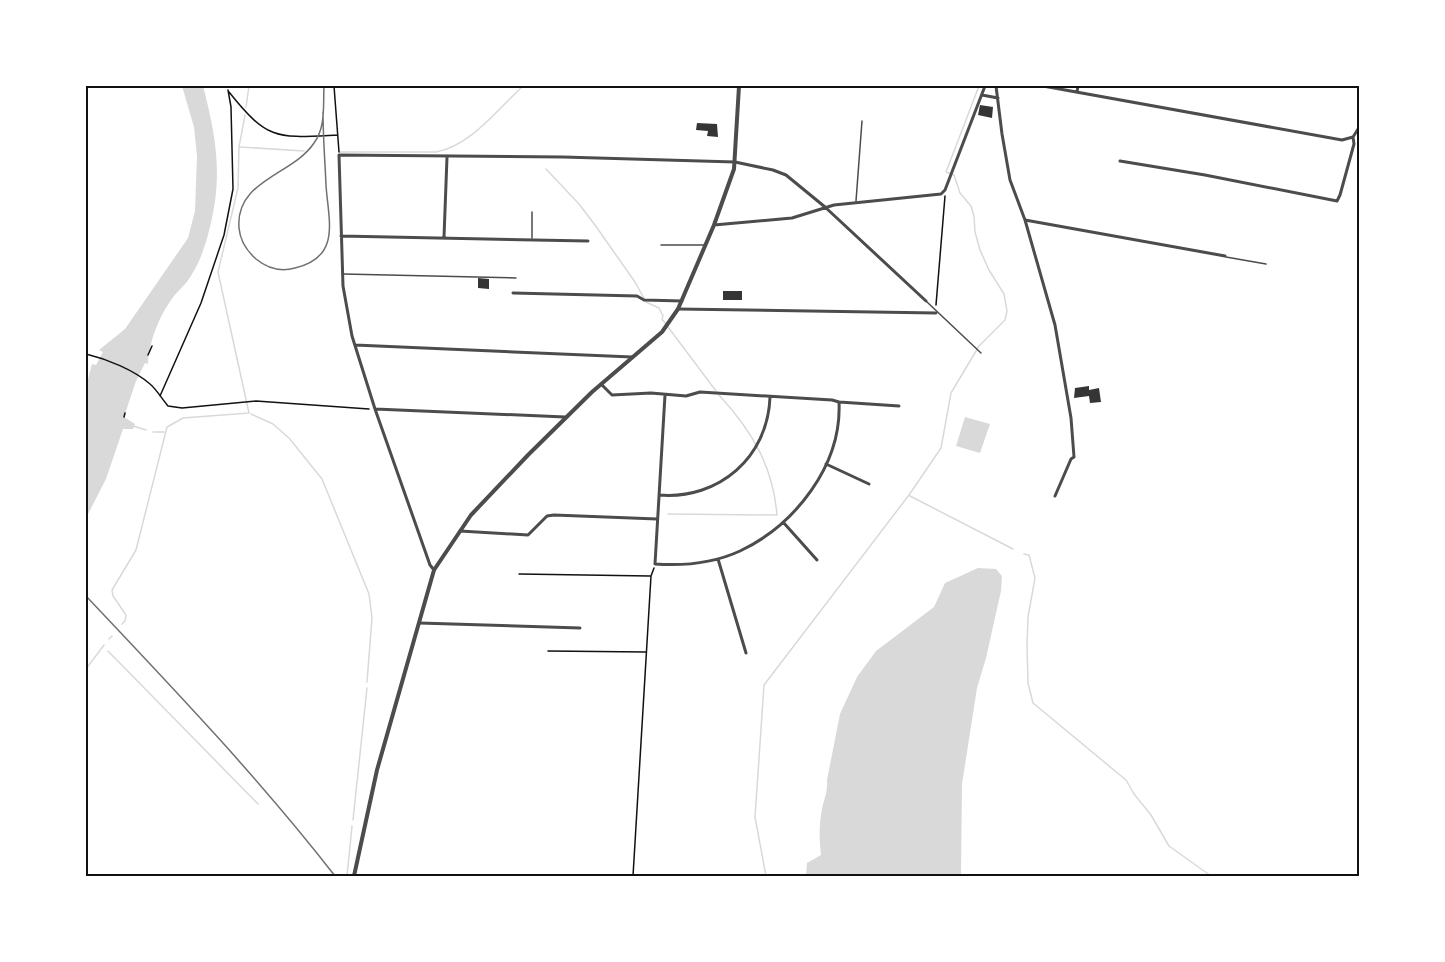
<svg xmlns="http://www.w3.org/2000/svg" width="1445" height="962" viewBox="0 0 1445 962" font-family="'Alegreya Sans',sans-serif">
<rect width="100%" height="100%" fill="#fff"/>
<path fill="#d9d9d9" d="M182,86H203C216,136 223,175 210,227C206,243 201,260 192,274C188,282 180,289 174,296C160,314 149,341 148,364L145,363L136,381L124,417L135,424L133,429H123L106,479L86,518V387L92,364L96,365L103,352L99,350L125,329L188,238L195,211L197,156L194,127Z
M965,417L990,424L980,453L956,446Z
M978,568L996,569L1002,576L1001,591L986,658L977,688L962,784L961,876H806L807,863L821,855C819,840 819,825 822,809C824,799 828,791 827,780L840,714L857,677L876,651L934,607L945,583Z"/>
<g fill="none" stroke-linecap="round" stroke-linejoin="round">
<path stroke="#d9d9d9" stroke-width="1.5" d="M732,86H733
M246,107L249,86
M240,147L304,151
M340,152H436C470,146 497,110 522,87L531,86
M546,169L579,204L595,225L635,282L646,302L659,308L663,316L662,319L716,391
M251,414L273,424L289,438L322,479L369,594L372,618L367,682
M133,426L146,430
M153,432H164
M910,496L1013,549
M668,514L777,515C773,466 752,431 719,395
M1024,554L1029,555L1035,578L1028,617L1027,646L1028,683L1033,703L1126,780L1134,794L1151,815L1169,846L1211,876
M122,624L125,621L126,615L113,596L112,590L136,550L167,427L183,418L249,413L218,272L238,188L239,147L245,115
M109,639L112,636
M108,651L258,804
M86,669L104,645
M353,820L367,688
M347,876L352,826
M766,876L755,817L764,685L909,495L941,448L951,393L979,346L1005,320L1007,311L1004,294L989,270L980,250L975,232L974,216L971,206L960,193L954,175L946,172L979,86"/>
</g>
<path fill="#353535" d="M980,105L993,107L992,118L978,115Z
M697,123L717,124L718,137L707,136L708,131L696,130Z
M478,278L489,279V289L478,288Z
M723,291H742V300H723Z
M1089,386V390L1099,388L1101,402L1090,403L1089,396L1074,398L1075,388Z"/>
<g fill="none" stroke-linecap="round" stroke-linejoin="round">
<path stroke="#111" stroke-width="1.5" d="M334,86L339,152
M229,92C268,141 277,138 337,135
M936,305L945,196
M86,354C107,359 134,370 150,384C157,390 162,399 168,406L182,408L256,401L369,409
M148,355L152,346
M160,396L201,303L224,235L233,189L231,107L228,90
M124,417L125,413
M519,574L650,576
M548,651L646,652
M633,876L651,576L654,568"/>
<path stroke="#4c4c4c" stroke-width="1.5" d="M856,201L862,121
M532,238V212
M661,245H705
M1226,257L1266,264
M343,274L516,278
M927,302L981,353"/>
<path stroke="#4c4c4c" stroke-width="3" d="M996,86L1002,134L1010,180L1025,220L1055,325L1071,418L1074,457L1071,459L1055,496
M1043,86L1342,140L1353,137L1360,126
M1077,92L1078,86
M982,95L998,98
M1120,161L1205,175L1337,201L1340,195L1354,144L1353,137
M1025,220L1225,256
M714,225L792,218L834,205L941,194L945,190L985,86
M341,236L588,241
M444,237L447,157
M513,293L637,296L644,300L682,301
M678,309L936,313
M355,345L632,357
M601,384L612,395L651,393L686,396L700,392L832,400L839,402C842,465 795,525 740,551C714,563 683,566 655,564L665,395
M839,402L899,406
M375,409L565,417
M826,464L869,484
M659,495C719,500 768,457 770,397
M783,522L817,560
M460,531L528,535L547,516L554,515L657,519
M718,559L746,653
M434,570L430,565L375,409L352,336L343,286L339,155L563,157L735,162L773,170L786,175L825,207L926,301
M419,623L580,628"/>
<path stroke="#4c4c4c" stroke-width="4" d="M354,876L377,770L434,570L471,515L528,455L592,392L662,332L678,309L714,225L734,169L739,86"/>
<path stroke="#707070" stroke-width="1.5" d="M323,112C323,137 325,161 326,185C328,219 342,257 295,268C281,272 267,268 256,259C247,251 240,240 239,228C235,180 293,175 314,143C326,127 323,105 324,86
M86,596C172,687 258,777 335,876"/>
</g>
<rect width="1445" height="962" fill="none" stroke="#ffffff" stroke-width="174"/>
<rect x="87" y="87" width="1271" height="788" fill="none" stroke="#111" stroke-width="2"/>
</svg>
